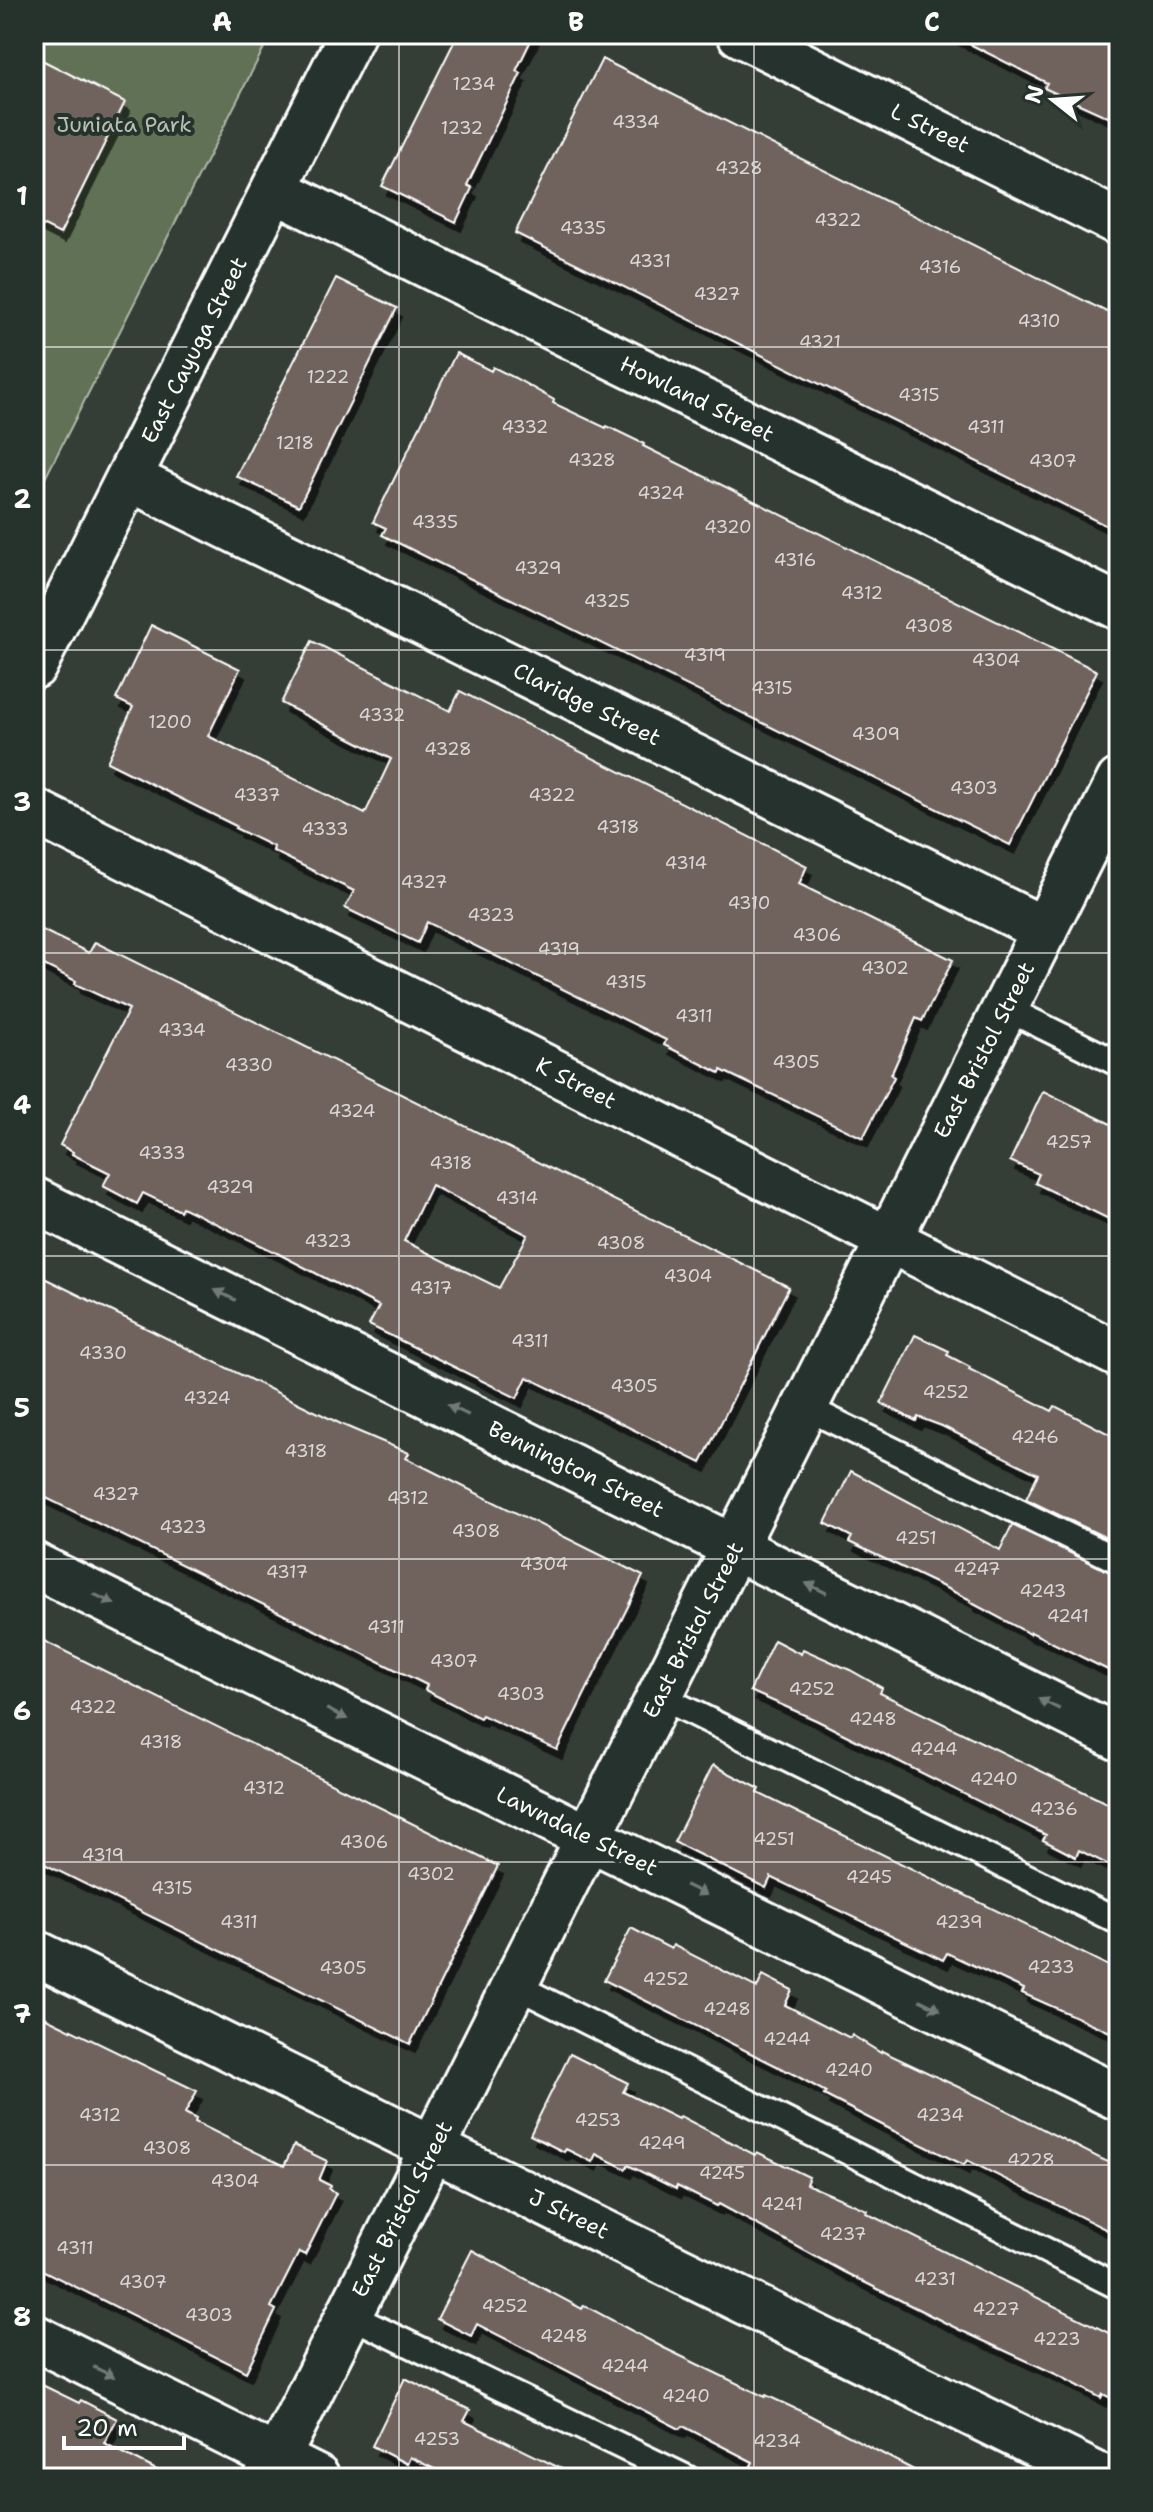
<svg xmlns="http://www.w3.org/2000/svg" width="1153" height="2512" viewBox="0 0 1153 2512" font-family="'Shantell Sans',sans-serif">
<defs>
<filter id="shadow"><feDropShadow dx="5" dy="9" stdDeviation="0" flood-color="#0009"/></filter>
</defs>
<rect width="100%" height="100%" fill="#353d37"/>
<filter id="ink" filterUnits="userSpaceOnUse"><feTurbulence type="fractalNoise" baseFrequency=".0125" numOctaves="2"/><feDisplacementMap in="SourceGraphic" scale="16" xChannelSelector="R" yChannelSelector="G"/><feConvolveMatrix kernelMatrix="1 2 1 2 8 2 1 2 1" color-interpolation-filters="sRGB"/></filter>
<g filter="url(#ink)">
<path fill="#607154" stroke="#b0b8aa" stroke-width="2" d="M34,34H271L34,500Z"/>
<path fill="#70635d" stroke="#fff" stroke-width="2" fill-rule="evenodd" filter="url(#shadow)" d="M458,34H534L516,71L521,73L467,185L472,188L456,222L382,186Z
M950,34H1119V122L1044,88L1047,83Z
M34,56L125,102L60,234L34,221Z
M602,59L1119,318V532L515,233Z
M336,278L397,308L299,506L236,476Z
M456,353L491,371L493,367L515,378L554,400L553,403L606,428L607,426L644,444L643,446L1097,671L1010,845L382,535L386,528L373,522Z
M151,625L240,669L208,736L365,814L391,759L281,703L312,641L450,711L460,691L807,866L799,884L953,960L922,1021L916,1018L891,1075L894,1077L863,1138L721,1070L720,1073L664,1045L666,1040L427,922L418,943L345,908L354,891L273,851L274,847L235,828L236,826L107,762L133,707L116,699Z
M34,926L89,953L95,942L789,1287L701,1463L527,1377L517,1398L369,1325L379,1306L277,1253L182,1207L180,1211L143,1193L137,1204L103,1186L110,1173L72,1154L73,1152L60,1145L129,1009L75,984L76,981L34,960ZM431,1185L528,1235L499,1288L404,1241Z
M1043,1091L1119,1128V1224L1035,1183L1039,1174L1010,1161Z
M34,1273L343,1425L409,1453L406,1458L643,1576L557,1750L482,1715L480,1718L425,1690L427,1685L34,1492Z
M915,1335L949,1351L947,1355L970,1367L969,1369L1052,1411L1055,1406L1119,1439V1544L1026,1499L1038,1474L942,1426L918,1417L916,1421L881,1403Z
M851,1471L1000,1550L1012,1525L1119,1576V1668L1110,1664L1108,1670L1031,1632L1030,1634L970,1602L971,1600L849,1542L852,1537L825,1523Z
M34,1636L498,1866L410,2044L34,1859Z
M774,1640L801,1654L803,1649L850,1670L882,1688L880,1693L1119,1809V1870L1079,1850L1076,1857L1043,1840L1046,1835L816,1720L750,1691Z
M713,1765L760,1789L758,1793L1119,1971V2036L1022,1993L1024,1989L947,1953L943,1960L771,1877L766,1888L674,1842Z
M631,1928L671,1949L673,1945L757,1988L763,1975L792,1990L785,2005L850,2038L852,2035L881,2053L882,2051L988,2101L1119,2168V2236L967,2160L964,2165L892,2130L824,2095L826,2092L795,2075L604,1980Z
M34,2012L197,2091L185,2113L196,2119L195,2122L284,2166L294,2145L327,2161L319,2180L331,2186L329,2189L336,2193L305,2255L299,2252L271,2307L276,2310L246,2372L34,2266V2144L45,2126L34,2120Z
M570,2054L628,2083L623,2092L678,2119L680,2116L755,2155L757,2152L809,2177L806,2184L867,2210L866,2213L1119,2338V2402L1103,2394L1101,2398L1060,2376L960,2330L844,2272L719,2204L717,2206L677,2186L676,2189L628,2165L626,2169L596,2154L592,2162L566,2149L564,2152L530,2135Z
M472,2250L582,2309L584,2305L662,2347L765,2397L766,2395L809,2415L929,2478H745L753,2462L683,2426L680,2429L477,2324L471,2336L437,2319Z
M405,2378L470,2410L464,2421L580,2478H453L410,2457L407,2464L372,2446Z
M34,2381L79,2403L81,2400L117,2419L104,2443L172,2478H34Z"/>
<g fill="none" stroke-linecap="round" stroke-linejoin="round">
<g stroke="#fff" stroke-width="30">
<path id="service" d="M1005,1008L1119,1064
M805,1407L1119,1561
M659,1696L1119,1922
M514,1985L1119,2287
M349,2315L687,2478"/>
</g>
<g stroke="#fff" stroke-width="50">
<path id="minor" d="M740,34L1119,223
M275,190L1119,607
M129,478L1045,930
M34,666L352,34
M34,811L1119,1355
M34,1200L1119,1738
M34,1565L1119,2098
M34,1952L1103,2478
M34,2337L317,2478
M267,2478L1119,781"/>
</g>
<use href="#service" stroke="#26332d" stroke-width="24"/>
<use href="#minor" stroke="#26332d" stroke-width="44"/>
</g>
<defs><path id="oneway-solid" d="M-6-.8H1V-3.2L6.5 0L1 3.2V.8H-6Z" transform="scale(2)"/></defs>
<g fill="#727a76">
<use href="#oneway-solid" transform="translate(225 1295) rotate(-154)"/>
<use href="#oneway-solid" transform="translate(458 1410) rotate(-154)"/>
<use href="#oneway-solid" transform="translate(816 1588) rotate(-154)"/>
<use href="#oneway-solid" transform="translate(104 1599) rotate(26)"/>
<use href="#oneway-solid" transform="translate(1049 1704) rotate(-154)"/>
<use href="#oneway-solid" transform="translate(337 1714) rotate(26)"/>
<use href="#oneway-solid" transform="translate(696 1890) rotate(26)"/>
<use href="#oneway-solid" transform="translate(930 2005) rotate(26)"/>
<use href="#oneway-solid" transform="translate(104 2372) rotate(26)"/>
</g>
</g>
<path fill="none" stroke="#fff" stroke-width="2" stroke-opacity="0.55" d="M399,34V2478M754,34V2478M34,347H1119M34,650H1119M34,953H1119M34,1256H1119M34,1559H1119M34,1862H1119M34,2165H1119"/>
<g text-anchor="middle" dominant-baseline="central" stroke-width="8" stroke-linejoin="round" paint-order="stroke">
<g font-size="18" fill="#dbd8d6">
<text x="474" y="84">1234</text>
<text x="636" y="122">4334</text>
<text x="462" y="128">1232</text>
<text x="739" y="168">4328</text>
<text x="838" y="220">4322</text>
<text x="583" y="228">4335</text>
<text x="650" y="261">4331</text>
<text x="940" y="267">4316</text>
<text x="717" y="294">4327</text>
<text x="1039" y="321">4310</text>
<text x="820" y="342">4321</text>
<text x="328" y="377">1222</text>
<text x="919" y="395">4315</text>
<text x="525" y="427">4332</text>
<text x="986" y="427">4311</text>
<text x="295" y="443">1218</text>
<text x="592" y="460">4328</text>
<text x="1053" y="461">4307</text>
<text x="661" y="493">4324</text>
<text x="435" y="522">4335</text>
<text x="728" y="527">4320</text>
<text x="795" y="560">4316</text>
<text x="538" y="568">4329</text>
<text x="862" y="593">4312</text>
<text x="607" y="601">4325</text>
<text x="929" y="626">4308</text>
<text x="705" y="655">4319</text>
<text x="996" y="660">4304</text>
<text x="772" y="688">4315</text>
<text x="382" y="715">4332</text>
<text x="170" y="722">1200</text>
<text x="876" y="734">4309</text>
<text x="448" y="749">4328</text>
<text x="974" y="788">4303</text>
<text x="257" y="795">4337</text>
<text x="552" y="795">4322</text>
<text x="618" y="827">4318</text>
<text x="325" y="829">4333</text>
<text x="686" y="863">4314</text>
<text x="424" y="882">4327</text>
<text x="749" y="903">4310</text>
<text x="491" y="915">4323</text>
<text x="817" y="935">4306</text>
<text x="559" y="949">4319</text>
<text x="885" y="968">4302</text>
<text x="626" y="982">4315</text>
<text x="694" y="1016">4311</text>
<text x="182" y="1030">4334</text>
<text x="796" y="1062">4305</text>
<text x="249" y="1065">4330</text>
<text x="352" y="1111">4324</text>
<text x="1069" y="1142">4257</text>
<text x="162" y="1153">4333</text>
<text x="451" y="1163">4318</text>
<text x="230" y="1187">4329</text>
<text x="517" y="1198">4314</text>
<text x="328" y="1241">4323</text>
<text x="621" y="1243">4308</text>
<text x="688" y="1276">4304</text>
<text x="431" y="1288">4317</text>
<text x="530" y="1341">4311</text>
<text x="103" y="1353">4330</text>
<text x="634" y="1386">4305</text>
<text x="946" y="1392">4252</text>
<text x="207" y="1398">4324</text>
<text x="1035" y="1437">4246</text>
<text x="306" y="1451">4318</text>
<text x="116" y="1494">4327</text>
<text x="408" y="1498">4312</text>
<text x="183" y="1527">4323</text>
<text x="476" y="1531">4308</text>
<text x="916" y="1538">4251</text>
<text x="544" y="1564">4304</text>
<text x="977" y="1569">4247</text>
<text x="287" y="1572">4317</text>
<text x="1043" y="1591">4243</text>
<text x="1068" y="1616">4241</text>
<text x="386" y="1627">4311</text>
<text x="454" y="1661">4307</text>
<text x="812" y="1689">4252</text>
<text x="521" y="1694">4303</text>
<text x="93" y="1707">4322</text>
<text x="873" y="1719">4248</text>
<text x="161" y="1742">4318</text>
<text x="934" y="1749">4244</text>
<text x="994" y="1779">4240</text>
<text x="264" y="1788">4312</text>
<text x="1054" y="1809">4236</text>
<text x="774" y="1839">4251</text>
<text x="364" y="1842">4306</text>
<text x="103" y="1855">4319</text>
<text x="431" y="1874">4302</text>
<text x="869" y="1877">4245</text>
<text x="172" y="1888">4315</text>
<text x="239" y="1922">4311</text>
<text x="959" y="1922">4239</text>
<text x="1051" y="1967">4233</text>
<text x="343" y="1968">4305</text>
<text x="666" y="1979">4252</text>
<text x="727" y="2009">4248</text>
<text x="787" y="2039">4244</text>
<text x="849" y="2070">4240</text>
<text x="100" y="2115">4312</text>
<text x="940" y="2115">4234</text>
<text x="598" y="2120">4253</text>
<text x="662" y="2143">4249</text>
<text x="167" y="2148">4308</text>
<text x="1031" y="2160">4228</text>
<text x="722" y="2173">4245</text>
<text x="235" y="2181">4304</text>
<text x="782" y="2204">4241</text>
<text x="843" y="2234">4237</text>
<text x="75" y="2248">4311</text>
<text x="935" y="2279">4231</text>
<text x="143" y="2282">4307</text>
<text x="505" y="2306">4252</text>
<text x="996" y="2309">4227</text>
<text x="209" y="2315">4303</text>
<text x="564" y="2336">4248</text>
<text x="1057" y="2339">4223</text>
<text x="625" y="2366">4244</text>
<text x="686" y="2396">4240</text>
<text x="437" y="2439">4253</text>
<text x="777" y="2441">4234</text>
</g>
<g font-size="22" fill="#b7bfb2" stroke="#26332d">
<text x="124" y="124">Juniata Park</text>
</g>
<g font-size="22" fill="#fff" stroke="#26332d">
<text transform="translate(930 128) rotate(26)">L Street</text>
<text transform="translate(194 350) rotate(-63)">East Cayuga Street</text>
<text transform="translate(697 399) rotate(26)">Howland Street</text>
<text transform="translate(587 704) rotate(26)">Claridge Street</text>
<text transform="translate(984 1050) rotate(-63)">East Bristol Street</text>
<text transform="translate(576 1083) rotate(27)">K Street</text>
<text transform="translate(576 1469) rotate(26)">Bennington Street</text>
<text transform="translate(693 1630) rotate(-63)">East Bristol Street</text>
<text transform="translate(577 1831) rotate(26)">Lawndale Street</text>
<text transform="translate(402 2209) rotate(-63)">East Bristol Street</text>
<text transform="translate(569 2214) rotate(26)">J Street</text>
</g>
</g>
<rect width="1153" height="2512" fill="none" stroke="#26332d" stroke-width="88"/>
<g transform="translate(1053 100) rotate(287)" stroke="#26332d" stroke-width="6" paint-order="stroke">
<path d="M0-6L14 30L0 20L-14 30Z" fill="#ffffff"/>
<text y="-12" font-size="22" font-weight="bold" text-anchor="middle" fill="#ffffff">N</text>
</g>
<path d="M64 2436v12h120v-12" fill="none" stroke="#ffffff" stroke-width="4"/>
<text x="76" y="2436" font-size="24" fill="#ffffff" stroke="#26332d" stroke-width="6" paint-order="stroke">20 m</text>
<rect x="44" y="44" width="1065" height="2424" fill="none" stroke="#fff" stroke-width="3"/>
<g font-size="26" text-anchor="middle" font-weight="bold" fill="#fff">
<text x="222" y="31">A</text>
<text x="576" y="31">B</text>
<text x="932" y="31">C</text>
<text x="22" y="205">1</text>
<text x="22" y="508">2</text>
<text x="22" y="811">3</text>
<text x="22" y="1114">4</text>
<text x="22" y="1417">5</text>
<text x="22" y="1720">6</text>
<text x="22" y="2023">7</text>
<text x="22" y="2326">8</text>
</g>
</svg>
